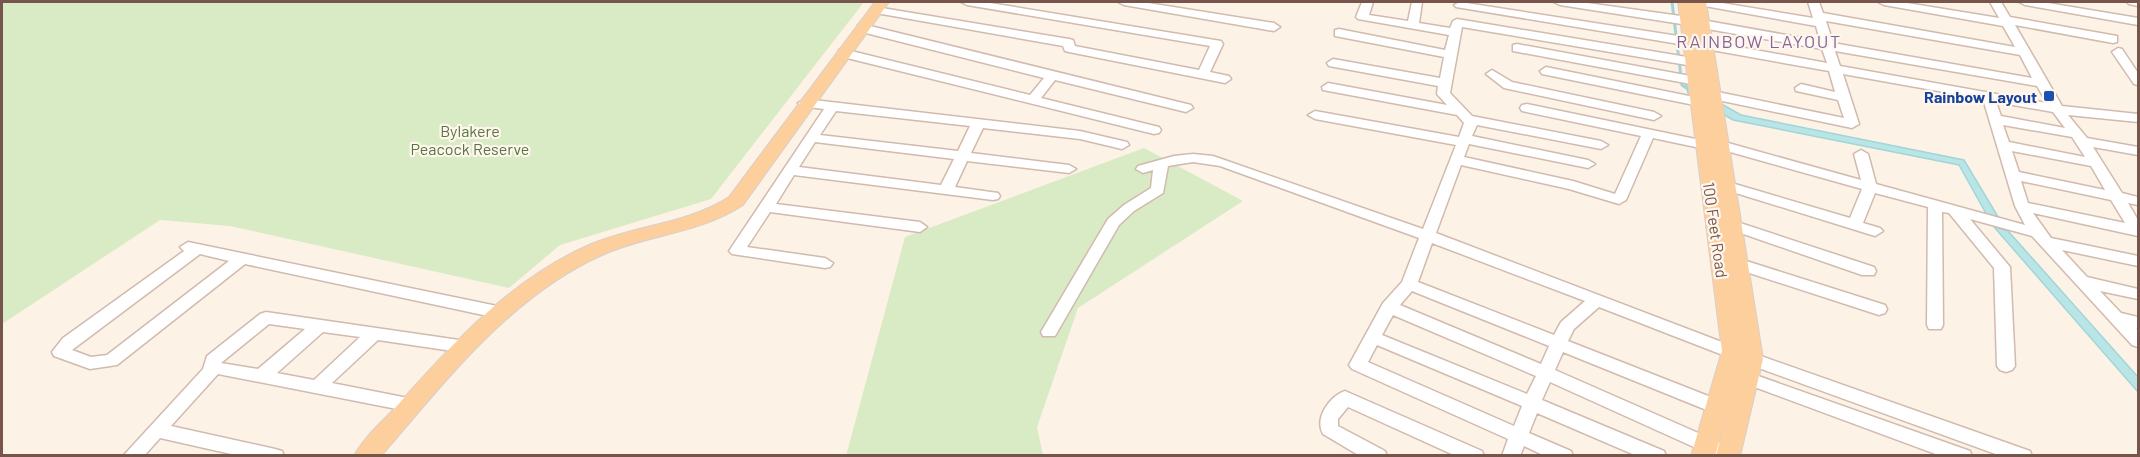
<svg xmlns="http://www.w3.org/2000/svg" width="2140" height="457" font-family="Barlow,sans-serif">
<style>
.green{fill:#d8ebc4}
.water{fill:#bae5e7;stroke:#a0d6d9;stroke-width:1.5}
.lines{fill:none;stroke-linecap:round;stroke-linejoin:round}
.stream{stroke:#a0d6d9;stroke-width:3}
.minor-casing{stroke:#d1baae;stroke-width:3}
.major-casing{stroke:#d9cfcc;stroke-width:2}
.minor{fill:#fff;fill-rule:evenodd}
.major{fill:#fccf9d;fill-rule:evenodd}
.transit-dot{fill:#1a4fb4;stroke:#fff6ed;stroke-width:2}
.labels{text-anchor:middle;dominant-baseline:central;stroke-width:4.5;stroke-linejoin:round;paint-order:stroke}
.transit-label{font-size:16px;font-weight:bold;fill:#164399;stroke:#fff6ed;text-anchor:end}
.park-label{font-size:16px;fill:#55773f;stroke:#fff6ed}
.street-label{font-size:16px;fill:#77554a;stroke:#fff6ed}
.neighbourhood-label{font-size:18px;letter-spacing:1.5px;fill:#83659a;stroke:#fff6ed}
</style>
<rect width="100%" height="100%" fill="#fdf2e6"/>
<path class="green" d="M2,2H864L711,199L560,245L509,288L230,226L160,220L2,324Z
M1144,148L1243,201L1078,308L1037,427L1043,455L846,456L905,237Z"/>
<path class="water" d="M1686,84L1741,115L1964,160L2000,220L1988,217L1959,165L1733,120L1688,93Z
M1994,227L2008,231L2138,377V392Z"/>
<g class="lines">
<path class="stream" d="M1672,2L1682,85L1691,91"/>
<defs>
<path id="minor" d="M961,2H984L1221,41L1223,44L1210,72L1229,76L1231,79L1225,83L1069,52L1065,51L1063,46L876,13L870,10L876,7L1069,39L1073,40L1075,46L1199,70L1210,46L967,5Z
M1118,2H1142L1274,23L1280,27L1274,31L1124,5Z
M1362,2H1373L1369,15L1408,21L1412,2H1422L1419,23L1450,28L1453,21L1457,19L1693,58L1699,62L1693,66L1462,27L1450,93L1472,116L1601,141L1608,145L1601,149L1477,125L1472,136L1588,160L1595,164L1588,168L1469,144L1464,157L1573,181L1615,194L1641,136L1522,111L1520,108L1522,105L1527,104L1705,141L1712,145L1705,149L1653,138L1626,200L1619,204L1569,189L1461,165L1436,233L1727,344L2030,451L2032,456H2001L1715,352L1599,307L1574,329L1568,341L1721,401L1724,406L1721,411L1715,413L1709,411L1563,352L1555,370L1721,443L1723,448L1721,453L1714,455L1707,453L1550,382L1542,400L1664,451L1666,456H1637L1537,413L1529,433L1571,451L1573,456H1545L1524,446L1520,456H1502L1508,439L1352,369L1349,365L1383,303L1402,282L1419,238L1220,166L1193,162L1168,166L1163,193L1134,211L1119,225L1055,336H1043L1041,332L1108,219L1124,205L1151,188L1153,170L1143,173L1136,169L1138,166L1174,156L1193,154L1213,156L1423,229L1456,145L1315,119L1308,115L1315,111L1459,137L1464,123L1457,115L1323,90L1322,87L1328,83L1447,105L1437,94L1438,86L1329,66L1327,63L1333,59L1440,78L1444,57L1335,36V30L1339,29L1445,50L1449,35L1358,19L1356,17ZM1432,243L1585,301L1561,322L1554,335L1418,282ZM1412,291L1549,346L1541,364L1400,305ZM1393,315L1536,376L1527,394L1382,335ZM1377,345L1522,406L1514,426L1368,362Z
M1460,2L1691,38L1697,42L1691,46L1456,7L1454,5Z
M1554,2H1580L1688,17L1694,21L1688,25L1560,5Z
M1694,2H1716L1813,18L1808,2H1819L1823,13L2015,47L2003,26L1884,5L1878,2H1901L1999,18L1990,2H2001L2010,17L2117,36V42L2113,43L2015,25L2062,106L2138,114V122L2068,115L2087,138L2138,147V155L2093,147L2122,193L2138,197V205L2128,203L2138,220V236L2033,213L2051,238L2138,256V266L2062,250L2087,277L2138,289V299L2100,291L2121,313L2138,317V329L2136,328L2138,331V347L2132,345L2032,236L1970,219L2010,267L2015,366L2012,370L2006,372L2000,370L1997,366L1994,268L1949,213L1942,212L1943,325L1941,329H1929L1927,325L1928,207L1875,193L1863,223L1880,228L1883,231L1875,236L1723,189L1721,186L1723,183L1728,182L1850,218L1862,189L1716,148L1714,145L1721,141L1861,180L1854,154L1861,150L1868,154L1876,184L2025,225L2015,206L1983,99L1843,74L1859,124L1852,128L1708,98L1707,95L1713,91L1844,118L1838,100L1796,91L1795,88L1801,84L1835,92L1829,71L1706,49L1700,45L1706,41L1827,63L1822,49L1702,28L1696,24L1702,20L1820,41L1816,26L1699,5ZM1826,21L2020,55L2032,78L1833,43ZM1835,51L2037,86L2047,103L1840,66ZM1996,102L2053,112L2065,128L2001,116ZM2003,125L2072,137L2085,157L2009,142ZM2012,151L2091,166L2105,190L2019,172ZM2021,181L2111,200L2125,223L2028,203Z
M2019,2H2042L2138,18V25L2025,5Z
M2127,2H2138V6L2129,4Z
M862,24L1191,105L1193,108L1186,112L1055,80L1041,98L1159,127L1161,130L1159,133L1154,134L839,56V50L843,49L1030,95L1044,78L858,31V25Z
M1517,44L1696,77L1702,81L1696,85L1513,51V45Z
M2118,48L2122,49L2138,73V85L2134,84L2112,52Z
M1546,67L1699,98L1705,102L1699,106L1542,74L1540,71Z
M1492,70L1512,82L1654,112L1661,116L1654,120L1504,88L1486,74Z
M805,99L1080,131L1127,142L1129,145L1122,149L1080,139L983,128L971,153L1069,165L1076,169L1069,173L967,161L955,187L998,193L1000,196L998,199L993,200L794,175L776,204L920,222L927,227L920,232L770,212L747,247L825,258L833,263L830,267L825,268L732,254L729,251L824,109L800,106L798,103ZM836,111L970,126L958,151L820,135ZM815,142L954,159L941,185L799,167Z
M1734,221L1874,267L1876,271L1874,275H1862L1729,229L1727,226Z
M188,242L502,307L508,309L510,313L508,317L502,319L245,264L117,365L90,369L54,356L52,352L63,338L184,251L180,247ZM200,254L229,261L107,355L91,357L72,350Z
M1740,259L1885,305L1887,309L1885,313L1879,315L1734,268L1732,264L1734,260Z
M266,312L466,341L472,343L474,347L472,351L466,353L378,340L332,383L418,400L421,405L418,410L412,412L218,374L171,426L275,449L282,451L284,456H240L160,438L144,456H123L203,369L207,356L260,314ZM269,324L305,329L258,369L221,363ZM323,332L360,337L314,380L277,373Z
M1747,372L1970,451L1972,456H1941L1741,382L1738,378L1741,374Z
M1345,391L1482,451L1484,456H1456L1348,407L1338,419V426L1385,451L1387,456H1360L1323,434C1314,418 1330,396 1345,391Z"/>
<path id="major" d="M875,2H889L743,205C699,234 648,234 602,255C510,296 445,382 381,456H354C364,437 382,422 396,407C451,345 510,280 587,246C634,225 685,225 729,197Z
M1678,2H1706L1763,359L1740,456H1716L1728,410L1715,456H1691L1722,351Z"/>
</defs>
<use href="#minor" class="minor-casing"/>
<use href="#major" class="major-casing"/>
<use href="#minor" class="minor"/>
<use href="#major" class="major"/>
</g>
<rect class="transit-dot" x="2043" y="90" width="12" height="12" rx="3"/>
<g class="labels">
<g class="transit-label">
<text x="2037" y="96">Rainbow Layout</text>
</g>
<g class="park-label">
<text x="470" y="130">Bylakere<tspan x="470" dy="18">Peacock Reserve</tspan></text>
</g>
<g class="street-label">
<text transform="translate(1716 230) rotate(82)">100 Feet Road</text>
</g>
<g class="neighbourhood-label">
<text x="1759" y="41">RAINBOW LAYOUT</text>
</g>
</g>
<rect width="2140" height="457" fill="none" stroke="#77554a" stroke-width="6"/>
</svg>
